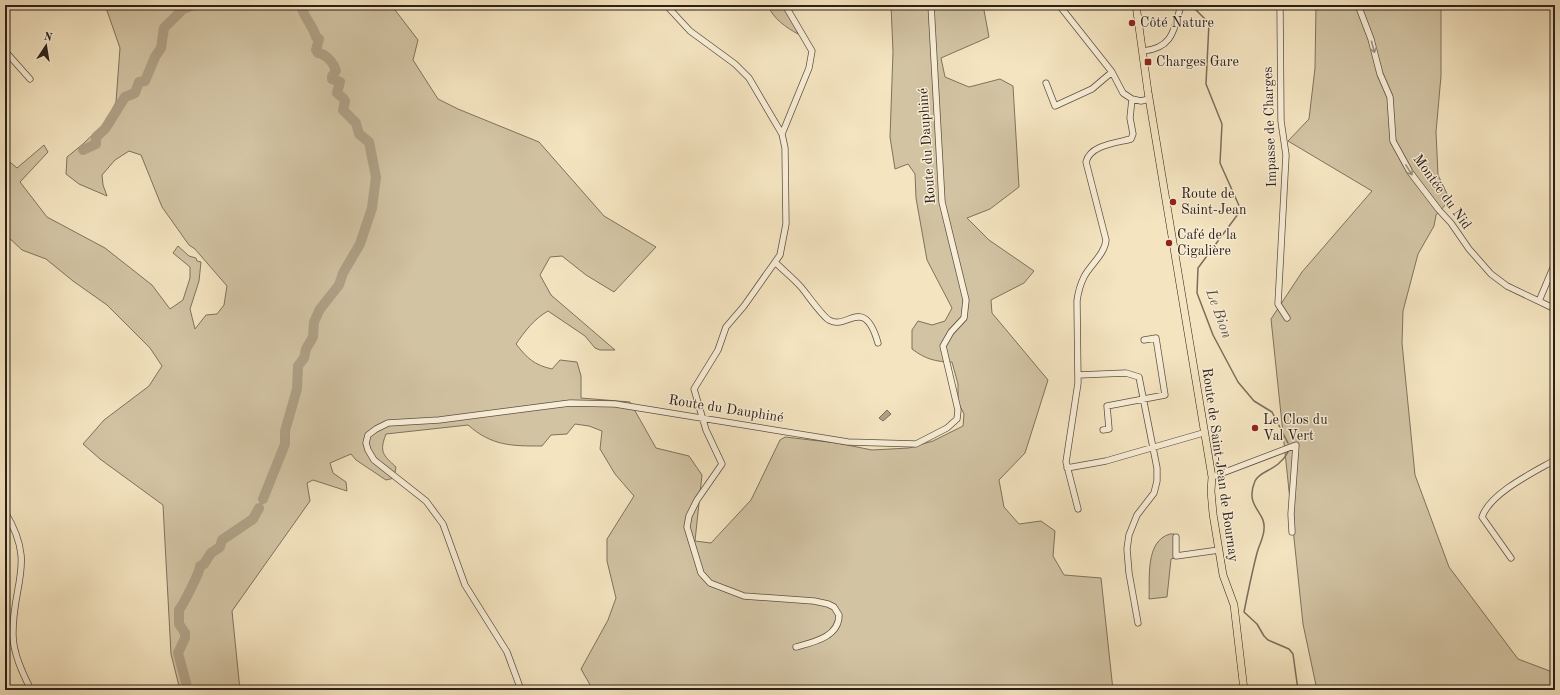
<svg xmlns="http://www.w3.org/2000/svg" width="1560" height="695" font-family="'Old Standard TT',serif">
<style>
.green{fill:#d2c3a3;stroke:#7e725e}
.water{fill:#b0a187;stroke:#7b6d5b}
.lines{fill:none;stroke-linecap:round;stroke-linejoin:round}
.stream{stroke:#7b6d5b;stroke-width:1.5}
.river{stroke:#b0a187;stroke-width:10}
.minor-casing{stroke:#5d5142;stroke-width:7}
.major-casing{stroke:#2b2018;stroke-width:8}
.minor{stroke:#f8edd6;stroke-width:5.5}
.major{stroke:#f4e4c0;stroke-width:7}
.oneway{stroke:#9c9180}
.poi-dot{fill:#8f2418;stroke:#f8edd6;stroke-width:1.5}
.labels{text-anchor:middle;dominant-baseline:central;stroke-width:3;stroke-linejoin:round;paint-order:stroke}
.poi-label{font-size:14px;fill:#2b2018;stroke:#f8edd6;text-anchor:start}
.street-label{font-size:14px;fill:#2b2018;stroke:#f8edd6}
.water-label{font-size:15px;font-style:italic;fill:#5a4d3f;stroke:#f8edd6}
</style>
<rect width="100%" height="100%" fill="#f4e4c0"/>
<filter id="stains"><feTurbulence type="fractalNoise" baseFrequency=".005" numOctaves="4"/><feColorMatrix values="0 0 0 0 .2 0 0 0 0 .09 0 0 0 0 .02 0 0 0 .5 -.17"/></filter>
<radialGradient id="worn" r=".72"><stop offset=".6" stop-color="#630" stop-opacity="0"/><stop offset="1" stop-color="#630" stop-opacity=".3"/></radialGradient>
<path class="green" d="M105,5H394L395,10L418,40L413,60L438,99L458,109L539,142L604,216L656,247L614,292L586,275L562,256L550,257L540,275L551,295L615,350H600L595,348L585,336L548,311C534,319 525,331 516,344C527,358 534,365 552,369L560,360L577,362L581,376V398L630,402L656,448L689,456L702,475L695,541L711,543L751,500L780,440L785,437L837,443L872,450L909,448L933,441L963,426L964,414L958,402V384L952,362C936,362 925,359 912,349V330L918,321L932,325L945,321L952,308L927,260L916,198L915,174L908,164L895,169L890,137L893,52L891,5H983L989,37L941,58L945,77L969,87L1000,79L1013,86L1019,187L990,209L967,218L989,240L1034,271L1024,283L991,300L992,313L1048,380L1025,453L999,480L1004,507L1019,524L1041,521L1055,531L1053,556L1064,575L1101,578L1113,690H593L581,669L608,620L616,598L607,561V539L634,496L615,474L600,449L602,431L589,426L575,424L567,434L551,435L542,446C511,446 492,446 468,425L386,434C379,452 383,455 396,467L394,478L386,480L356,460L351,454L330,463L333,473L346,482L347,491L313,480L307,483L310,501L232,611L240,690H180L171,654L163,505L100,459L83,444L104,420L149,386L162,366L150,348L107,305L73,281L46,259L22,250L5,234V158L17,168L44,145L48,152L20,182L47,217L105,248L152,285L170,309L183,300L190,278V267L173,253L178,246L189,256L196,258L197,261L201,262L199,281L190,309L195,329L206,315L217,314L224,305L227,286L195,249L189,245L162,207L141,155L129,151L115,160L102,175L103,185L107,196L79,184L66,174L67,157L83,144L105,123L116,102L120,48Z
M768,5H788L798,34C787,28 772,18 768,5Z
M1316,5H1441V76L1436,132L1438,175L1450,200L1436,215L1434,226L1418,254L1403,311L1402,343L1415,475L1449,567L1518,659L1555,673V690H1317L1303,624L1271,319L1302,272L1372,191L1288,141L1309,119L1315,68Z
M1170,534H1174V558L1171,559L1167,597L1149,599C1150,578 1145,541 1170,534Z"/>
<path class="water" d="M887,410L891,414L883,421L879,418Z"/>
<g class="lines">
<path class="stream" d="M1191,5L1209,23L1206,84L1222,124L1220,163L1241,210L1198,268L1197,293L1213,335L1238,382L1254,401L1272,412L1288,443
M1288,452C1278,471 1260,470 1255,481C1244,507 1266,511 1264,529C1264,537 1259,545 1257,553C1252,572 1248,592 1244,612L1257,624L1264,636L1268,640L1289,649L1293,654L1298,690"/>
<path class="river" d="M83,150L96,144V137L105,129L125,97L135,93L139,82L145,81L155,57L161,48L164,28L183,9L194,5
M263,499L285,444V431L297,389L298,366L304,358L306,349L313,337L314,322L320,309L339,285L343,273L360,244L372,208L376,177L369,142L359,134L356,123L343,110L345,101L343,98L337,93L340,82L332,79V76L336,71C334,63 326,54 318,53L316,50L319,39L316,37C313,25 303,17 301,5
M188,690L178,653L185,638V633L179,624V610C184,603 200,572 200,566L204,564L211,553L220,547L222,540L253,519L259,508"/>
<defs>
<path id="minor" d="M666,5L690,31L735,64L749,78L782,134L785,148L786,224L780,255L744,306L726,327L718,350L694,389L706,430L722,464L697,500L689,516L687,527L701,573L710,583L744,596L814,601L828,604L834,607L839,615C839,637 814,642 796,647
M1059,5L1112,72L1123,93L1132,99L1141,101L1149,99
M1280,5L1281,121L1286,155L1278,304L1287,318
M1358,5L1371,39L1380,74L1390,97L1393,141L1410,172L1439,210L1451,223L1469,249L1491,274L1507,286L1551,307L1555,311
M5,51L30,79
M1143,51C1173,48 1174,30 1181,5
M1046,83L1055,106L1092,89L1112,72
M782,134L809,68L812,51L785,5
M776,263C784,271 793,278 801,287C807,294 822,316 829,320C847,331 864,294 878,343
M1539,301L1555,263
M1078,375L1126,373L1139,377L1157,468V481L1154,493L1137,515L1129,535L1127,549L1129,573L1138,623
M1103,430L1109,429L1107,406L1165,395L1156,338L1144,340
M1067,468L1106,461L1203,433
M1212,477L1296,445L1291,514L1292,532
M1078,509L1066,462L1078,383L1077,301C1078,293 1080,285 1084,277C1090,265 1105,254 1106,240L1086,162C1090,145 1116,143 1131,139L1133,134L1130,118L1132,99
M5,512C37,564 12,583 13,635C13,653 23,674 31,690
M1176,537V556L1219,550
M1511,558L1482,517C1490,493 1534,472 1555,460
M521,690L507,652L465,585L443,524L426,501L374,460L368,450L366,443L368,435L376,429L388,423L439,420L570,403L615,404L848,442L916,444L947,428L957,419L958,410L943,346L951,332L964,318L966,300L942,202L931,5"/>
<path id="major" d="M1136,5L1148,92L1212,477L1211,491L1213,514L1223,575L1234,605L1244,690"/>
</defs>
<use href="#minor" class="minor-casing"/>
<use href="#major" class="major-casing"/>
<use href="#minor" class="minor"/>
<use href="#major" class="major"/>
</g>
<defs><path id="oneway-shaft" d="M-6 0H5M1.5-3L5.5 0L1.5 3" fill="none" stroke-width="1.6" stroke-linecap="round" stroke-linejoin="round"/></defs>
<g class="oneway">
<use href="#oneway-shaft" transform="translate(1373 47) rotate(75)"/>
<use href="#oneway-shaft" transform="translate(1409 170) rotate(58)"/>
</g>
<g class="poi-dot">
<circle cx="1132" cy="23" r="4"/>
<rect x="1144" y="58" width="8" height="8" rx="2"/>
<circle cx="1173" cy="202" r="4"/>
<circle cx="1169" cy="243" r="4"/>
<circle cx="1255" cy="428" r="4"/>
</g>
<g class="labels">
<g class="poi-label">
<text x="1140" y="23">Côté Nature</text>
<text x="1156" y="62">Charges Gare</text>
<text x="1181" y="194">Route de<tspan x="1181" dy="16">Saint-Jean</tspan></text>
<text x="1177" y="235">Café de la<tspan x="1177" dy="16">Cigalière</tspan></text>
<text x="1263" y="420">Le Clos du<tspan x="1263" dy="16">Val Vert</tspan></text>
</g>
<g class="street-label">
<text transform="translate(1270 127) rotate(-92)">Impasse de Charges</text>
<text transform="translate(927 146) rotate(-94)">Route du Dauphiné</text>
<text transform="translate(1442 192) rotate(54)">Montée du Nid</text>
<text transform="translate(726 409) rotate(9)">Route du Dauphiné</text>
<text transform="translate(1220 465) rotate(82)">Route de Saint-Jean de Bournay</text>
</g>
<g class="water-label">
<text transform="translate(1218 314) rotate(70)">Le Bion</text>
</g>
</g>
<rect width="1560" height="695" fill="none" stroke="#f4e4c0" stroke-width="20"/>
<rect x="6" y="6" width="1548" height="683" fill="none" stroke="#2b2018" stroke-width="2"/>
<rect x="10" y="10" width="1540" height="675" fill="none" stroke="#2b2018"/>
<g transform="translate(46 46) rotate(12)" stroke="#f8edd6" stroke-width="3" paint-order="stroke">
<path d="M0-3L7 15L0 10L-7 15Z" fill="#2b2018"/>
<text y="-6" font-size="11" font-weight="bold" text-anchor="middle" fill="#2b2018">N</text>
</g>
<rect width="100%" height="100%" filter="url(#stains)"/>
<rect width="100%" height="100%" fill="url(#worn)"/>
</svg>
